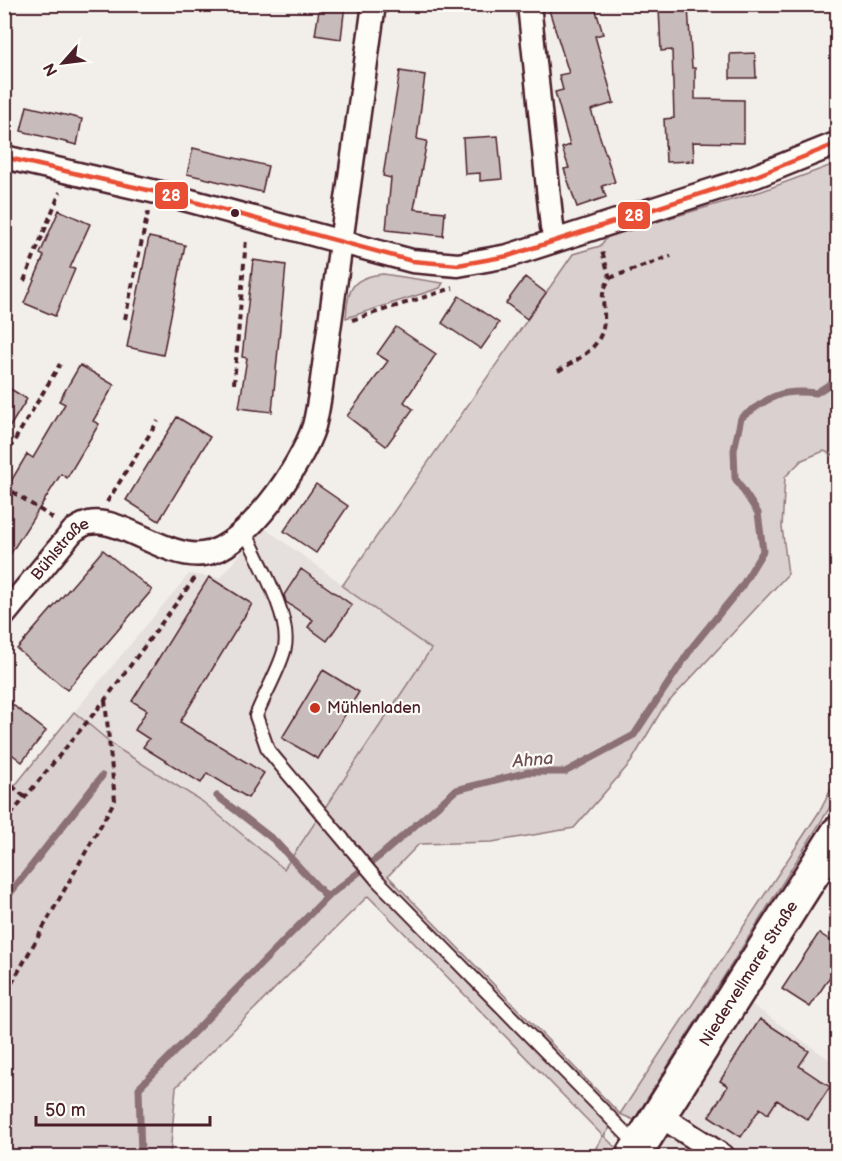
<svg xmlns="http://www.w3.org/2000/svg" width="842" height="1161" font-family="'Balsamiq Sans',sans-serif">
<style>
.built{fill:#e5dfdd}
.green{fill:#d9d0cf;stroke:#92787d;stroke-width:1.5}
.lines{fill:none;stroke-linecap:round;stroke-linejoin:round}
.stream{stroke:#8b6f75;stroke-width:7}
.building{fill:#c8bbbb;stroke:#4a1f2b;stroke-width:1.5}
.lane-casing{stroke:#4a1f2b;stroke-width:16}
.street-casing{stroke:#4a1f2b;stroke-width:27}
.secondary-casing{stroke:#4a1f2b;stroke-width:38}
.path{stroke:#4a1f2b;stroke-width:4;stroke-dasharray:6 4.5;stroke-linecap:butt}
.lane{stroke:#fdfcf7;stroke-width:12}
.street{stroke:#fdfcf7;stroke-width:22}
.secondary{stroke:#fdfcf7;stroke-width:33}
.bus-1-casing{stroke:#fdfcf7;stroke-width:9}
.bus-1{stroke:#e94f35;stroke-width:4.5}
.bus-dot{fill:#4a1f2b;stroke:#fdfcf7;stroke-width:2}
.poi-dot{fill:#c8321e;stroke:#fdfcf7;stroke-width:2}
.labels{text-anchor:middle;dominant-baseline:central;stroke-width:4.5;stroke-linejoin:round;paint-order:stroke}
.street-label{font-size:16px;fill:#4a1f2b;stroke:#fdfcf7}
.poi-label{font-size:16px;fill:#4a1f2b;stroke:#fdfcf7;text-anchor:start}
.water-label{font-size:18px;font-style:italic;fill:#704e56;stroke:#fdfcf7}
.line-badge{stroke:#fdfcf7;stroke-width:2}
.badge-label{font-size:16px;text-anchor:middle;font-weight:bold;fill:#fff}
</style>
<rect width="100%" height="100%" fill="#f2efeb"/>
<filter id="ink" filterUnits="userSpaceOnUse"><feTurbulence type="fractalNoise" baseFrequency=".0167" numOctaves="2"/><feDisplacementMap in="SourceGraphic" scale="12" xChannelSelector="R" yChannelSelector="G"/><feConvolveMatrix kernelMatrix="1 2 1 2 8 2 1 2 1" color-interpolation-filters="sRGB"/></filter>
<g filter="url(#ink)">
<path class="built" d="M263,527L431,648L284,869L203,802L117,748L74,712L189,574L220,578Z
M751,1004L837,1065V1156H655Z"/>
<path class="green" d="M837,163V457L824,451L802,460L785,477L782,527L788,574L663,708L631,762L574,828L492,842L419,844L388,876L620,1114L821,809L837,777V796L634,1120L620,1114L604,1136L616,1148L610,1156H591L603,1136L368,896L176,1087L170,1156H5V798L74,712L117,748L203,802L284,869L431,649L342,586L573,254L600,246L608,236L762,191Z
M383,274L443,283L440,288L346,318C348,289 351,277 383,274Z"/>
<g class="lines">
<path class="stream" d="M217,796L274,840L327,897
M4,901L102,776
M141,1156L139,1088L327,897L381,855L456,790L528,772H565L634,735L693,646L742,586L763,551L758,513L735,478L734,450L741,418C771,396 780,389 816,393L838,379"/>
</g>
<path class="building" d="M320,4H345L341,39L315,35Z
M566,4H594L603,34L595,36L614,103L591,110L615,182L602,186L606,197L577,207L564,169L569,168L562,148L570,145L555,92L563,90L559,75L569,73L549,10Z
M688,7L692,68H695V99L744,100V143L693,142L694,161L666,162L664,119L674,118L672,50L661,51L659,8Z
M755,53L756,78H730V54Z
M400,71L425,75L417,139L427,141L414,209L445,212L443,236L386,230L391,178L383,176Z
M27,106L82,119L77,145L21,131Z
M498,136L502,179L480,181V173L465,174L463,138Z
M193,148L268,166L262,192L187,174Z
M59,210L90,224L70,268L75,269L55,316L24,303L44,256L40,254Z
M149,237L185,245L163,355L127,347Z
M253,260L286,265L272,412L239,408L247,358L242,357Z
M525,277L546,293L527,319L506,303Z
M459,296L499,323L481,349L442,323Z
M396,327L436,354L404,402L413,409L386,446L347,416L388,361L377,354Z
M80,365L114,385L93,421L99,424L67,478L61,474L4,564V493L27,454L33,458L65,404L59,401Z
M4,385L27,399L4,436Z
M177,417L210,437L159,521L126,500Z
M316,484L348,506L316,553L284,531Z
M103,550L152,590L67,690L17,649Z
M301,569L352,605L327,641L308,627L313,620L286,602L284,595Z
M209,577L252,604L180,722L264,773L248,798L207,773L201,783L143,747L149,739L135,730L147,710L132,701Z
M323,670L359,692L318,759L282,738Z
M4,698L46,731L22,762L4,748Z
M819,933L837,945V966L810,1007L782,989Z
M760,1019L809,1051L799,1066L830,1087L808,1120L777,1100L768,1114L760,1108L741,1137L709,1116L728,1086L720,1081Z"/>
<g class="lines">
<defs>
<path id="lane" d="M244,529C257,559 291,615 285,647C282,665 263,697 256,716L268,750L378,881L638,1146"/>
<g id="street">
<path d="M529,4L552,227L556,240"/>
<path d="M4,157L165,194L412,261L458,265L508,256L756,176L838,143"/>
<path id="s1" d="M4,615L73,531C78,528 83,524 89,523C120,516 166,559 203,554C246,549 302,464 314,426C318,411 320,395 322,380L374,4"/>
<path d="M659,1115L723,1156"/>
</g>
<g id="secondary">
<path id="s2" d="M633,1156L838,833"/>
</g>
</defs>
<use href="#lane" class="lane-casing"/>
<use href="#street" class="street-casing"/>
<use href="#secondary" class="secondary-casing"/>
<path class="path" d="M610,278L671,256
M24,281L60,192
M125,319L148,212
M352,320L453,288
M558,371C583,356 606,346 604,313C603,295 600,295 610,278L601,248
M234,384L246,239
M4,458L60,364
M4,486L54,519
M107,502L158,421
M4,779L26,798
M4,823L105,700L197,575
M4,1003L12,983L115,800L105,700"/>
<use href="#lane" class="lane"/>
<use href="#street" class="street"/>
<use href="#secondary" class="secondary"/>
<defs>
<path id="bus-1" d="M4,157L165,194L412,261L458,265L508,256L756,176L838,143"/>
</defs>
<use href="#bus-1" class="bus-1-casing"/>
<use href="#bus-1" class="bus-1"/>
</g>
</g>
<circle class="bus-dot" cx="235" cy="213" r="5"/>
<circle class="poi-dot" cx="315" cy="708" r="6"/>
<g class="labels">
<g class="street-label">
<text stroke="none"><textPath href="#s1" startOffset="87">Bühlstraße</textPath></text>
<text stroke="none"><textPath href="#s2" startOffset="216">Niedervellmarer Straße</textPath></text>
</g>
<g class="poi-label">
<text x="327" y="708">Mühlenladen</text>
</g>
<g class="water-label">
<text transform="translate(533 760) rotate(-5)">Ahna</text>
</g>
</g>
<g class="line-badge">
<rect x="154" y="181" width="35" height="29" rx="6" fill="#e94f35"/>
<rect x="617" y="201" width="34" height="29" rx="6" fill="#e94f35"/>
</g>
<g class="badge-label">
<text x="171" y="201">28</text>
<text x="634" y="221">28</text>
</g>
<rect width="842" height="1161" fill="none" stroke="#fdfcf7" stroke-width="24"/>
<rect x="12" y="12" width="818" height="1137" fill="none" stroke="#4a1f2b" stroke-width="2" filter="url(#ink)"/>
<g transform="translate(63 63) rotate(242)" stroke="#fdfcf7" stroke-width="4.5" paint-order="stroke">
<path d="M0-4.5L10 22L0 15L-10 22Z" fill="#4a1f2b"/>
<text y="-9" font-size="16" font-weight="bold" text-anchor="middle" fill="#4a1f2b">N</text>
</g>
<path d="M36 1116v9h174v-9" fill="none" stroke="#4a1f2b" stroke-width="3"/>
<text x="45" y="1116" font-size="18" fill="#4a1f2b" stroke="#fdfcf7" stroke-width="4.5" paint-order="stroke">50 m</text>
</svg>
